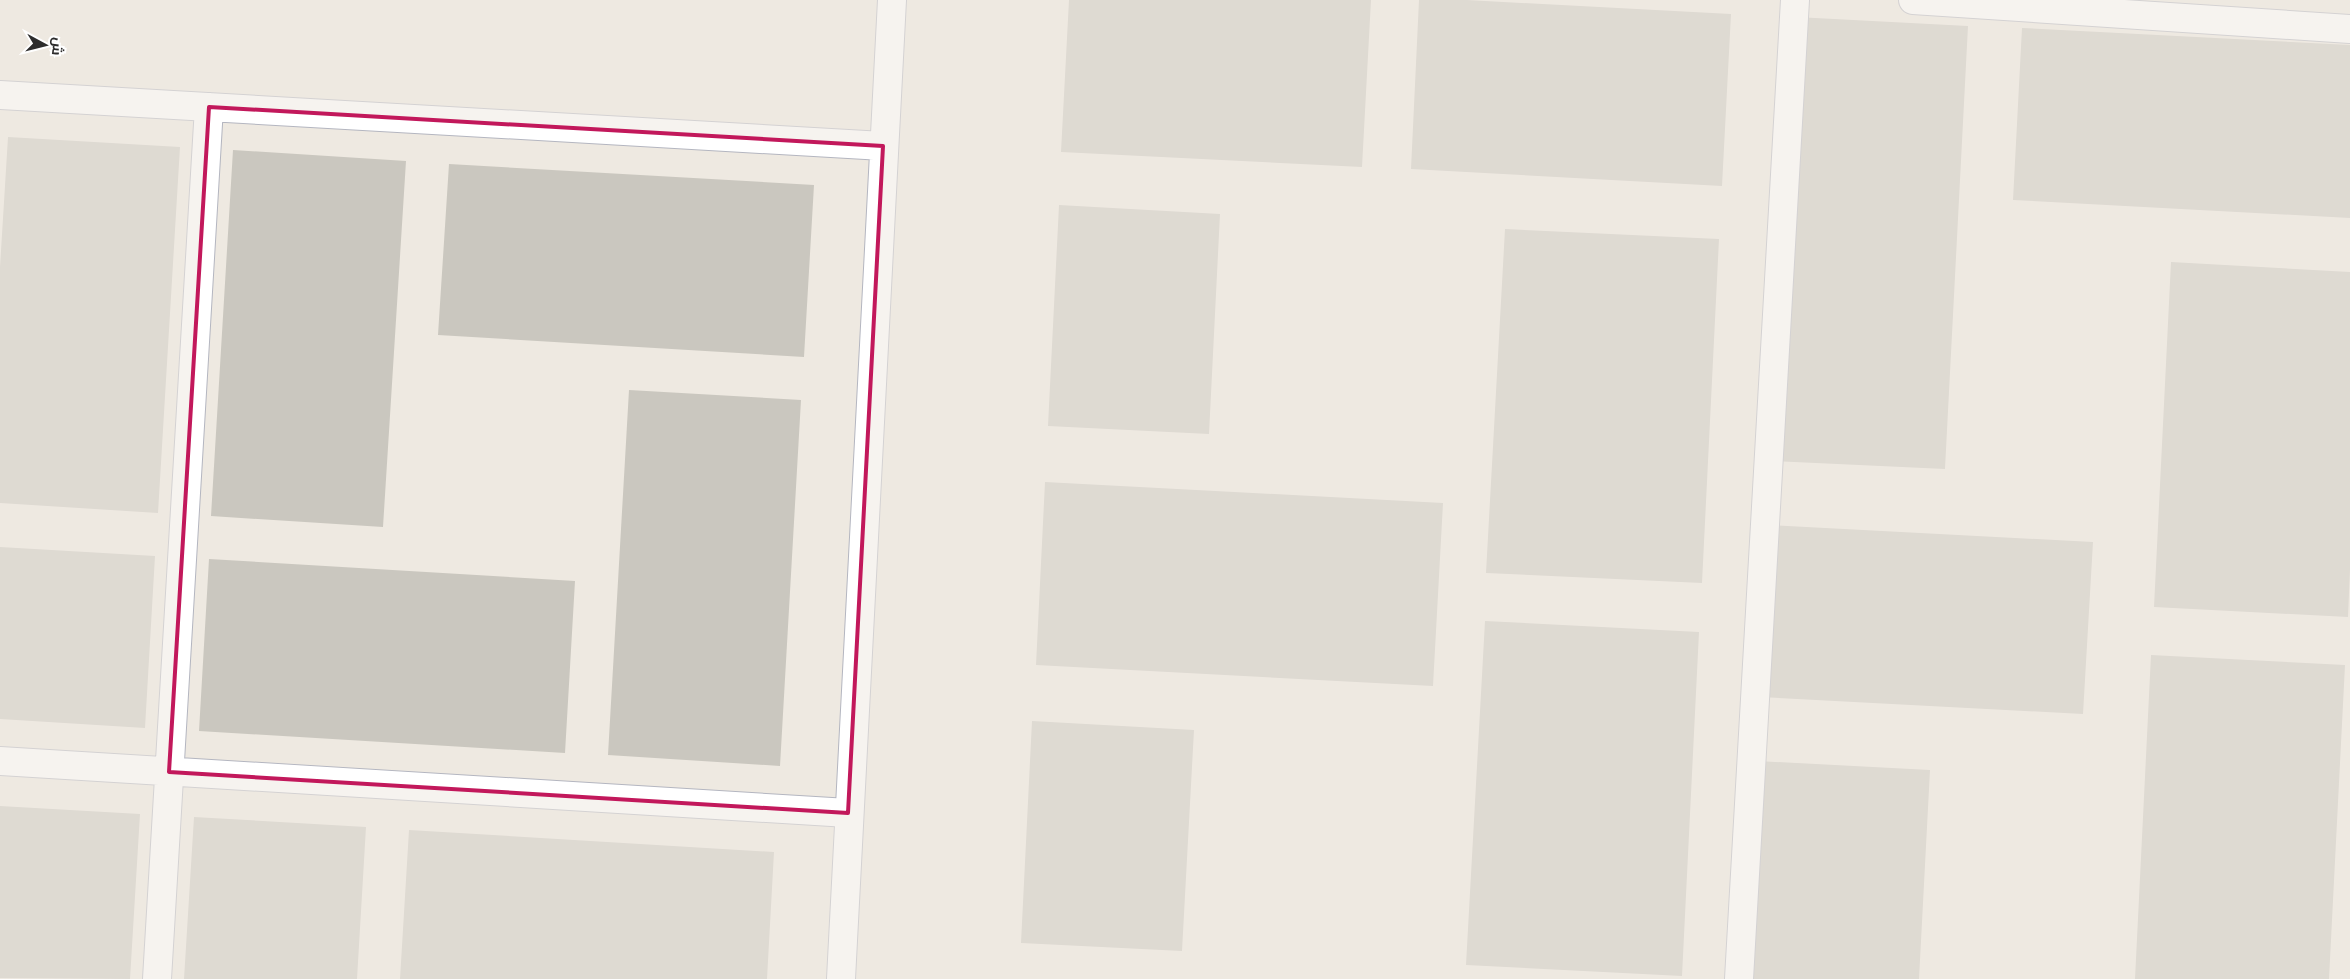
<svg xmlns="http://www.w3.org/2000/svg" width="2350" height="979" font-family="'Open Sans',Cairo,sans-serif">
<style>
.building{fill:#cac7bf}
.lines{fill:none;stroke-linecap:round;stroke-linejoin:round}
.street-casing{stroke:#b4b6c0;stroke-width:30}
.street{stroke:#fff;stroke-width:28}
.marked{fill:none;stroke:#c2185b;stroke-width:4;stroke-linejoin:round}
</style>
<rect width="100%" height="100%" fill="#eee9e1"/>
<path class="building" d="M1069,0H1371L1362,167L1061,152Z
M1419,0H1467L1731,14L1722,186L1411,169Z
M1796,17L1968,26L1945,469L1773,461Z
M2022,28L2350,45V218L2013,200Z
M8,137L180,147L158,513L0,503V267Z
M233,150L406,161L383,527L211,516Z
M449,164L814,185L804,357L438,335Z
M1059,205L1220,214L1209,434L1048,426Z
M1505,229L1719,239L1702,583L1486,573Z
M2171,262L2350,272V570L2348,617L2154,607Z
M629,390L801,400L780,766L608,755Z
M1045,482L1443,503L1433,686L1036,665Z
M1770,525L2093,542L2083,714L1761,697Z
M0,547L155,556L145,728L0,719Z
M209,559L575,581L565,753L199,731Z
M1485,621L1699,632L1682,976L1466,965Z
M2151,655L2345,665L2329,979H2135Z
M1032,721L1194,730L1182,951L1021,943Z
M1757,761L1930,770L1919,979H1746Z
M0,806L140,814L130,979L0,978Z
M194,817L366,827L357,979H184Z
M409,830L774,852L767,979H400Z"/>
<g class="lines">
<defs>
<path id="street" d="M1913,0L2350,29
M0,95L883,146
M0,761L848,813
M157,979L209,107
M841,979L892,0
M1739,979L1795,0"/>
</defs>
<use href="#street" class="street-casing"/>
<use href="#street" class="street"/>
</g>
<path d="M0 0H2350V979H0ZM209,107L883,146L848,813L169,772Z" fill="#eee9e1" fill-opacity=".55" fill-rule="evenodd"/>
<path class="marked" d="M209,107L883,146L848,813L169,772Z"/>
<g transform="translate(45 45) rotate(97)" stroke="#ffffff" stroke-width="4" paint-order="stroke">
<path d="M0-4L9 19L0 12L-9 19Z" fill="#2d2d2d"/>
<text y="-8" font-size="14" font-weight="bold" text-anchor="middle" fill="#2d2d2d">ش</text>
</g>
</svg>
